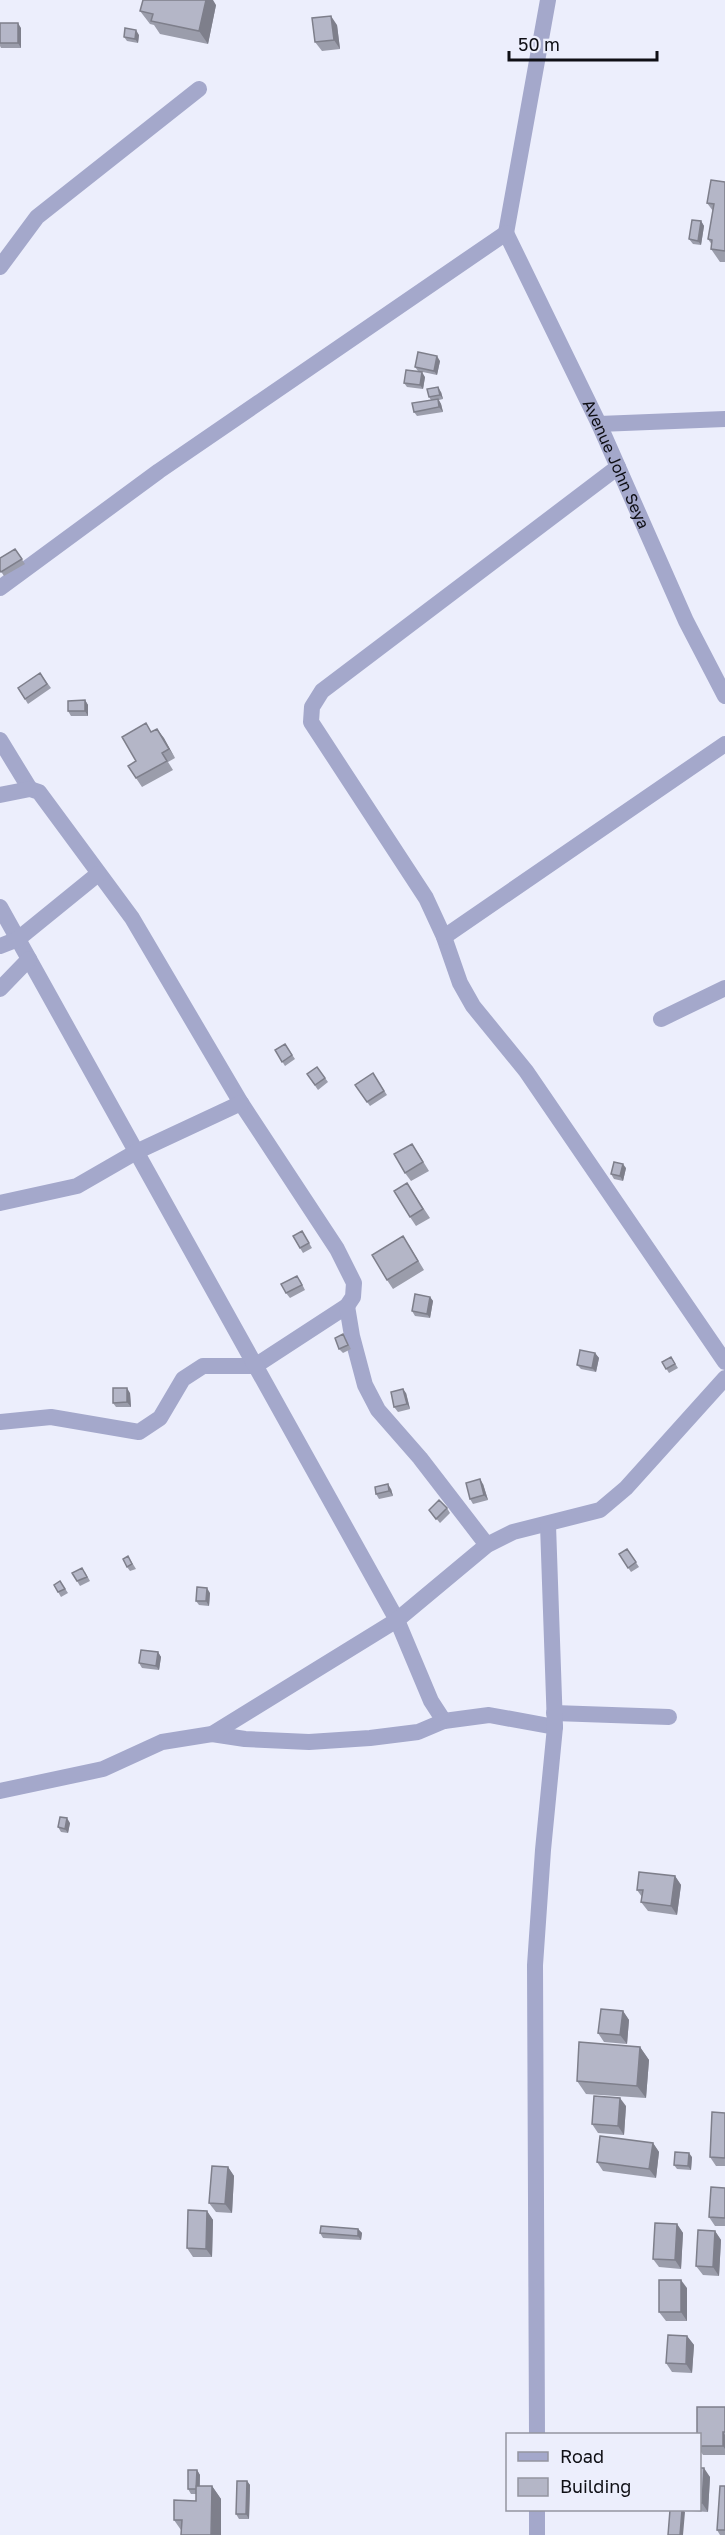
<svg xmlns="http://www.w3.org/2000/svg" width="725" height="2535" font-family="'Golos Text',sans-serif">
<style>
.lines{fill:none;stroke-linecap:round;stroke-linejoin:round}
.street{stroke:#a4a8cb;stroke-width:16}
.wall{fill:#9b9dab}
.shaded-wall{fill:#7e7f8b}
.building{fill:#b4b6c7;stroke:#7e7f8b;stroke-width:1.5}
.labels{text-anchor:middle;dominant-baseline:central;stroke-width:4.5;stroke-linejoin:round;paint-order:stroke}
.street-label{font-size:16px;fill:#0f0f15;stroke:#eceefc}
</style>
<rect width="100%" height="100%" fill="#eceefc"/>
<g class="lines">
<g class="street">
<path id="s1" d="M506,233L599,424L686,621L725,696"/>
<path d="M506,233L548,0"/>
<path d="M0,267L37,217L199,89"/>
<path d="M599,424L725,419"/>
<path d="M618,467L322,691L312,707L311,722L426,898L444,937L460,983L473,1006L526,1071L725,1362"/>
<path d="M0,588L159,471L506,233"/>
<path d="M0,740L30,789"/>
<path d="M0,795L30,789L39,792L132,918L241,1103L337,1249L354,1283L353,1297L347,1306L255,1366H203L183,1379L160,1418L139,1432L51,1417L0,1422"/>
<path d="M0,907L397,1620L431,1701L444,1721L489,1715L555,1727"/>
<path d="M444,937L725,744"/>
<path d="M0,946L18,939L98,874"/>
<path d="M0,989L29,959"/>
<path d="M661,1019L725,988"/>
<path d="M0,1203L77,1186L136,1152L241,1103"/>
<path d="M347,1306L352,1336L365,1385L378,1410L420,1458L487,1545"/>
<path d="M554,1713L669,1717"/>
<path d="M212,1734L245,1739L309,1742L370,1738L418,1732L444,1721"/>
<path d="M0,1791L103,1769L162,1742L212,1734L397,1620L487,1545L513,1532L600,1510L626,1488L725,1378"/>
<path d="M537,2434L535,1965L543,1850L555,1727L548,1525"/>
<path d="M537,2510V2535"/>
</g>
</g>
<path class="wall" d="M216,5L208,44L160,34L154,25L150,24L140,11Z
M0,23L21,28V48H1L0,46Z
M337,25L340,49L322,51L315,42Z
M139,35L138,43L127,41L124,37Z
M725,182V262H720L711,249L712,245L708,239L713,211L707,203Z
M701,221L704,226L701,245L693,244L689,239Z
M440,361L437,375L418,371L415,367Z
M425,377L423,389L407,387L404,383Z
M441,392L443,399L439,400L441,404L443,412L417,416L414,412L431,400L429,397Z
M15,549L25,564L4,576L0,570Z
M40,673L51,688L28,704L18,688Z
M85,700L88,705V716H71L68,711Z
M157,729L175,758L168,762L173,770L142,787L136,778V761L152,732Z
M285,1044L295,1059L285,1066L275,1050Z
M317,1067L328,1082L318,1090L307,1074Z
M373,1073L387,1095L370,1106L355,1085Z
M418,1153L429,1171L411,1181L405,1173Z
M626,1168L623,1181L614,1179L611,1174Z
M407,1183L430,1218L416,1226L410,1217Z
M302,1231L312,1248L303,1253L300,1248Z
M409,1245L424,1270L393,1289L387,1280Z
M300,1280L305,1290L290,1298L286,1293Z
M430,1297L433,1301L430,1318L415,1316L412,1311Z
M346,1339L351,1349L343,1353L339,1349Z
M595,1353L599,1358L596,1372L581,1369L577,1365Z
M671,1357L678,1368L669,1373L662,1362Z
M130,1393L131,1407H116L113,1403Z
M406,1393L410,1409L398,1412L394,1407Z
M483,1484L488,1500L473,1504L470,1499Z
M391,1489L393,1496L379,1499L376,1494Z
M447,1508L450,1513L440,1523L429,1510Z
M627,1549L639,1567L631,1572L619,1554Z
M128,1556L136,1569L130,1571L127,1567Z
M85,1572L90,1581L80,1586L77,1581Z
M60,1581L68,1593L61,1597L54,1585Z
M210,1593L209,1606L199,1605L196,1601Z
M158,1652L161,1657L159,1670L142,1668L139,1663Z
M70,1823L68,1833L61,1832L58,1827Z
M675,1876L681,1885L677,1915L648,1911L641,1902L642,1897L637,1890Z
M623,2011L629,2020L627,2044L604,2042L598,2033Z
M640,2047L649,2060L646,2098L586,2094L577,2081Z
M626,2106L624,2135L598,2133L592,2124Z
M725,2113V2166H716L710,2157Z
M653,2143L659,2152L656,2178L603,2171L597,2162Z
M692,2157L691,2170L677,2169L674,2165Z
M228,2167L234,2176L232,2213L216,2212L209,2203Z
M725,2188V2226H715L709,2217Z
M207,2211L213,2220L212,2257H193L187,2248Z
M677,2224L683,2233L681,2269L659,2267L653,2259Z
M358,2229L362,2233L361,2240L323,2238L320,2233Z
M715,2231L721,2240L719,2276L703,2275L696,2266Z
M687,2288V2321H666L659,2312Z
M687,2336L694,2345L692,2373L672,2372L666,2363Z
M725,2407V2455H703L699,2449V2434Z
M699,2468L710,2477L708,2512L692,2511L691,2510H699Z
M197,2470L200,2475V2486H212L221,2499L181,2530L174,2520L196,2501V2494H191L188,2489Z
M247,2481L250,2485L249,2519H239L236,2514Z
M725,2486V2535H720L717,2530Z"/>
<path class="shaded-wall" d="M206,0H213L216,5L208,44L199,31Z
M331,16L337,25L340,49L334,40Z
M18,23L21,28V48L18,43Z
M136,30L139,35L138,43L135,39Z
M701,221L704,226L701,245L698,241Z
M437,356L440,361L437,375L434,371Z
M422,372L425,377L423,389L420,385Z
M438,387L441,392L443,399L440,395Z
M438,399L441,404L443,412L439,407Z
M85,700L88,705V716L85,711Z
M157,729L164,738L175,758L169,749Z
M623,1164L626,1168L623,1181L620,1176Z
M430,1297L433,1301L430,1318L427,1314Z
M595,1353L599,1358L596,1372L592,1368Z
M127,1388L130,1393L131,1407L127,1402Z
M403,1389L406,1393L410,1409L407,1404Z
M480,1479L483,1484L488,1500L484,1495Z
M388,1484L391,1489L393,1496L389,1491Z
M207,1588L210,1593L209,1606L206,1601Z
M158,1652L161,1657L159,1670L156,1666Z
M67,1818L70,1823L68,1833L65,1829Z
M675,1876L681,1885L677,1915L671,1906Z
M623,2011L629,2020L627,2044L620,2035Z
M640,2047L649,2060L646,2098L637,2086Z
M620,2098L626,2106L624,2135L618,2126Z
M653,2143L659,2152L656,2178L649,2169Z
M689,2153L692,2157L691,2170L688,2166Z
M228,2167L234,2176L232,2213L225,2204Z
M207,2211L213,2220L212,2257L206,2249Z
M677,2224L683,2233L681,2269L675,2260Z
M358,2229L362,2233L361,2240L358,2236Z
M715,2231L721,2240L719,2276L713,2267Z
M681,2280L687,2288V2321L681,2312Z
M687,2336L694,2345L692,2373L686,2364Z
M723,2432L725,2435V2449L723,2446Z
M704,2468L710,2477L708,2512L702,2503Z
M197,2470L200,2475L199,2494L196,2489Z
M247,2481L250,2485L249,2519L246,2514Z
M212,2486L221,2499V2535H211Z
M682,2510H683L685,2512L683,2535H680Z"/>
<path class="building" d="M143,0H206L199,31L151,21L153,14L140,11Z
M331,16L334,40L315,42L312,18Z
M0,23H18V43H0Z
M125,28L136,30L135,39L124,37Z
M711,180L725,182V251L711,249L712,240L708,239L714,204L707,203Z
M692,220L701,221L698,241L689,239Z
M418,352L437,356L434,371L415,367Z
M406,370L422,372L420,385L404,383Z
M438,387L440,395L429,397L427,389Z
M438,399L439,407L414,412L412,403Z
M15,549L22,559L1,572L0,570V558Z
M40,673L47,684L25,699L18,688Z
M85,700V711H68V701Z
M146,723L151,732L157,729L169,749L162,753L167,761L136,778L128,766L136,761L122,737Z
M285,1044L292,1055L282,1062L275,1050Z
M317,1067L325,1078L315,1085L307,1074Z
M373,1073L384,1091L367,1102L355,1085Z
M412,1144L423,1162L405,1173L394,1154Z
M614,1162L623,1164L620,1176L611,1174Z
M407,1183L423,1209L410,1217L394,1191Z
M302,1231L309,1243L300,1248L293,1236Z
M403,1236L418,1261L387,1280L372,1255Z
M297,1276L302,1285L286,1293L281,1284Z
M415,1294L430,1297L427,1314L412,1311Z
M343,1334L348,1345L339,1349L335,1338Z
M580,1350L595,1353L592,1368L577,1365Z
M671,1357L675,1364L666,1369L662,1362Z
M113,1388H127V1402L113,1403Z
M403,1389L407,1404L394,1407L391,1392Z
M480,1479L484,1495L470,1499L466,1483Z
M388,1484L389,1491L376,1494L375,1487Z
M439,1500L447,1508L436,1519L429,1510Z
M627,1549L636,1562L628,1568L619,1554Z
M128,1556L132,1564L127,1567L123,1559Z
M82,1568L87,1577L77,1581L72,1573Z
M60,1581L65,1589L58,1592L54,1585Z
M197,1587L207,1588L206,1601H196Z
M141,1650L158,1652L156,1666L139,1663Z
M60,1817L67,1818L65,1829L58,1827Z
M639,1872L675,1876L671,1906L641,1902L643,1890H637Z
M601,2009L623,2011L620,2035L598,2033Z
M579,2042L640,2047L637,2086L577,2081Z
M594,2096L620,2098L618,2126L592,2124Z
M712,2112L725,2113V2158L710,2157Z
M600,2136L653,2143L649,2169L597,2162Z
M675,2152L689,2153L688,2166L674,2165Z
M212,2166L228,2167L225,2204L209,2203Z
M711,2187L725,2188V2218L709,2217Z
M188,2210L207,2211L206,2249L187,2248Z
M655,2223L677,2224L675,2260L653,2259Z
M321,2226L358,2229V2236L320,2233Z
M698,2230L715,2231L713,2267L696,2266Z
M659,2280H681V2312H659Z
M668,2335L687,2336L686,2364L666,2363Z
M697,2407H725V2432H723V2446H699V2434H697Z
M699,2468H704L702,2503H699Z
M188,2470H197L196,2489H188Z
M237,2481H247L246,2514H236Z
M196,2486H212L211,2535H181L182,2520H174V2500L196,2501Z
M720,2486H725V2530H717Z
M670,2510H682L680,2535H668Z"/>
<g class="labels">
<g class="street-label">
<text stroke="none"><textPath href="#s1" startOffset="256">Avenue John Seya</textPath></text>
</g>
</g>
<rect x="506" y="2433" width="195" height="78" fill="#eceefc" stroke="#9495a0" stroke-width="1.5"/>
<rect x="518" y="2452" width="30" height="9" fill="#a4a8cb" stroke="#9495a0" stroke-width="1.5"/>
<text x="560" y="2463" font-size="18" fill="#0f0f15">Road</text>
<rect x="518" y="2478" width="30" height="18" fill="#b4b6c7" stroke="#9495a0" stroke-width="1.5"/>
<text x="560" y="2493" font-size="18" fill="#0f0f15">Building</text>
<path d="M509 51v9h148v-9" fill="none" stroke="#0f0f15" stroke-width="3"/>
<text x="518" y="51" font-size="18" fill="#0f0f15" stroke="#eceefc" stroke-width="4.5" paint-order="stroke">50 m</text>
</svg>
